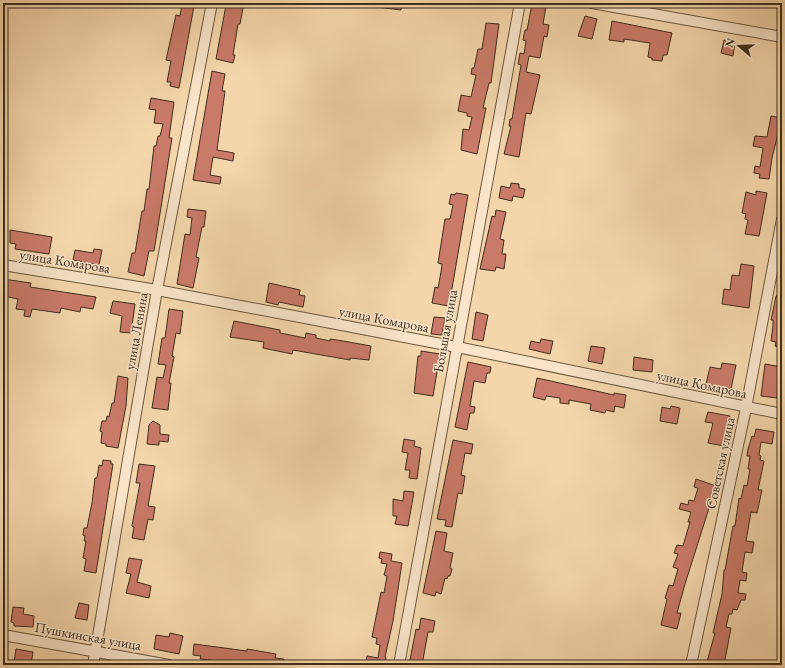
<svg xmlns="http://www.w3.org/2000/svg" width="785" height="668" font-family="'EB Garamond',serif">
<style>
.building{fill:#c97a69;stroke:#3f2e19}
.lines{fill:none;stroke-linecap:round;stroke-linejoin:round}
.minor-casing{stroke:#6c583e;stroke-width:12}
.path{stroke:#3f2e19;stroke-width:1.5;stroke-dasharray:1 2;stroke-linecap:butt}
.minor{stroke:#f8e4c9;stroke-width:10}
.labels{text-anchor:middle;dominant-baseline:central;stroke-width:3;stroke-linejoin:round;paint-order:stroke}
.street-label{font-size:14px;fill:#3f2e19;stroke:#f8e4c9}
</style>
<rect width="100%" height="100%" fill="#f5d6ac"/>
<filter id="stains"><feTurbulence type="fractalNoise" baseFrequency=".005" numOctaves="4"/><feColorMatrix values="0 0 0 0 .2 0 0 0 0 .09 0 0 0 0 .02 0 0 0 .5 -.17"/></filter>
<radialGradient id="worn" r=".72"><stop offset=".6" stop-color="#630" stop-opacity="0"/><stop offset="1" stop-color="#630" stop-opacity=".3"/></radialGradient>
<path class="building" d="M378,3H402L401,10L377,7Z
M182,4L194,6L179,88L170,86L171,82H167L171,61L166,60L176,15L180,16Z
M532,4L546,6L543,24L549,25L547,37L544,36L540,58L529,56L526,72L540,75L531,114L526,113L519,157L504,154L511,126H509L510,119H512L521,65L518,64L520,53L524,54L526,41L523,40L525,30H527Z
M226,5L243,8L240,24H238L233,55H235L233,63L216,59Z
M585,16L597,19L592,39L578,36Z
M612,21L672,33L667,55H663L662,61L652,60V58L648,57L650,43L624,39V42L609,40Z
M486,23L499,24L491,83H489L483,108H486L477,154L461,150L463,129L469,130L472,117L467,116V113L458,111L461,95L471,97L476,75L471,74L472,68H474L478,49H482Z
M724,40L735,42L733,56L721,53Z
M212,71L225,74L222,91H225L217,150L234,153L233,161L213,157L210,175L221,177L220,184L193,180Z
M151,98L174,102L169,138H172L158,226L154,251H149L144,276L128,272L132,253H135L142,211H144L147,189H149L154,146H156L158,136H160L163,124L154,123L156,110L149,109Z
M771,116L782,118L772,158L769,179L759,178L760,174L754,173L755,166L760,167L763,148L753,146L755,136L767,137Z
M511,183L519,184V188L525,189L523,198L513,196L512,201L499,198L501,186L510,188Z
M756,191L767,193L759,236L745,234L748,220L745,219L746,214L742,213L746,192L756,195Z
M456,193L468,195L449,306L432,303L435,287L438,288L441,272L442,264L438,263L445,219H450L453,205L449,204L451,194L455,195Z
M188,209L206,211L204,227H202L196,257L199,258L193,288L177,284L185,234L190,235L192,218L187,217Z
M496,210L506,212L500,239L504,240L502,254H506L504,269L496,267L495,271L480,269L492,216L495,217Z
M10,230L52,237L49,254L15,249L16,244L10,243Z
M94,249L102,250L99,265L73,260L75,250L93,253Z
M741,264L754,266L749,308L722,304L724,289L730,290L732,275L739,276Z
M3,279L31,283L30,287L96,297L93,309L81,307L80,312L61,308L60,313L32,309L30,317L24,316L25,310L16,309L18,299L3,296Z
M269,283L300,290L299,295L305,296L303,307L279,302L278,305L266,302Z
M776,296L782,297V348L775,346L776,342L771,341L773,326V320H771Z
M113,301L135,304L131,333L120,332L122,316L110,313Z
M169,309L183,311L180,334L176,333L172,356L174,357L169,383H171L168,410L152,408L157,377L163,378L166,365L158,364L162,338H165Z
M476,312L488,315L483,341L472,339Z
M434,317L445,318L442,335L431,334Z
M234,321L280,330V333L305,338L306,333L316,335V338L330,341V339L343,341L371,346L369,360L350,358V360L293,350L292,354L263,348L264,342L230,337Z
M541,339L553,341L550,354L529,349L531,341L540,343Z
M591,346L605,348L602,364L588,361Z
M421,351L440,354L433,396L414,393L418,356H421Z
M634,357L653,360L652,372L633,370Z
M468,362L491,367L490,373H487L485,383L474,381L470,406L475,407L474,413H470L467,430L455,427Z
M722,363L736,365L731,389L706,384L710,367L721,369Z
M765,364L782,367L777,398L761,396Z
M118,376L128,378L126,406L118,448L106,446V444L101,443L102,432L100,431L102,421H106L107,416L109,417L112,403H114Z
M537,378L614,395V393L626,395L624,408L615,406L614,412L606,410L605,413L590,410L591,404L569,400V404L560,403V398L546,396L545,400L533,397Z
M671,406L680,408L677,424L660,421L662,407L670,409Z
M708,412L730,416L724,446L708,443L713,423L705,422Z
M153,421L160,425V434L169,435L168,442L159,441V445L147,444L149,425Z
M756,429L774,432L772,444L761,442L759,455L761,456L760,460L764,461L758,490H762L757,513L751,512L746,541L754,542L752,553L745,552L742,572L747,573L746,581L740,580L738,593L746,594L745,600H741L737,610L733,609L732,614H729L726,627L731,628L724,665H706L715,633H713L722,594L724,570H725L733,526H735L739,498L741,499L744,485L747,486L750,469H748L750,456H747L748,449L752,436L754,437Z
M404,439L415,441L414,446L421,448L417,479L409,478L410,470H405L408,453L402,452Z
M453,440L473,444L471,454L465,453L461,475L465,476L462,494L458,493L452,527L445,526L446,520L437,519Z
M103,460L111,461V464H113L96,573L84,571L86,559L83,558L86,541H84L85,536L83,535L84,528H87L92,503L95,478H97L99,465L102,466Z
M139,464L155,466L148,506L155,507L153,520L148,519L144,540L132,538L134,527L132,526L140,483H136Z
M696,479L716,486L685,584L677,613H681L677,629L661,625L667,599L665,598L669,585L673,586L678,569L673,567L678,554L674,553L677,545L683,546L690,522H688L691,512L679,509L681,503L688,505L689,500L694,501L698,488L694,487Z
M404,491L414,492L408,526L395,524L397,516H393V499L403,501Z
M436,531L447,533L444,551L453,553L450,568L452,569L450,576H448L447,579L445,578L441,594L436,592L435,596L423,593Z
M380,552L392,554L391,561L402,563L393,621L385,657L386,658L385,665H365L367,656L378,658L380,645L376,644L377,638L372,637L381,592L384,593L387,576L384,575L387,564L381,563L382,559L379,558Z
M129,558L142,560L137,582L151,586L149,598L126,593L131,574L126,573Z
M79,603L89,605L87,620L75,618Z
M13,607L24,608L23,614L34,616L33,627L14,626V623L11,622Z
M421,618L435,621L433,632H428L422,665H409L416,629L419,630Z
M170,633L183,636L179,654L154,649L156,635L169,637Z
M194,644L247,651V649L276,654L275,658L284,659L283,665H251L200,659L201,656L193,655Z
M16,649L33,652L31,665L14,662Z"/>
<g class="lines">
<defs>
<path id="minor" d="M592,3L782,37
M3,265L157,290L457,347L782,414
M3,635L169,665
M93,665L157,290L212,3
M399,665L520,3
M691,665L746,408L782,219"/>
</defs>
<use href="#minor" class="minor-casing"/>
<path class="path" d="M3,254L7,256"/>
<use href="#minor" class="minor"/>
</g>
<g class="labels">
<g class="street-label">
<text transform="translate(65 261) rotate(9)">улица Комарова</text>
<text transform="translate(384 319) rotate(11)">улица Комарова</text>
<text transform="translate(136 331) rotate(-80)">улица Ленина</text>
<text transform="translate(445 331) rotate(-80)">Большая улица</text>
<text transform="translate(702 384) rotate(12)">улица Комарова</text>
<text transform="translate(720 463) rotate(-78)">Советская улица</text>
<text transform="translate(88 636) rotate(10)">Пушкинская улица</text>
</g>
</g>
<rect width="785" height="668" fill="none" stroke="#f5d6ac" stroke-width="16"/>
<rect x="4" y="4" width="777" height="660" fill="none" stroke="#3f2e19" stroke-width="2"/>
<rect x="8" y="8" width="769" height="652" fill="none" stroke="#3f2e19"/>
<g transform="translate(739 46) rotate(289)" stroke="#f8e4c9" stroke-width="3" paint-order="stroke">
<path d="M0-3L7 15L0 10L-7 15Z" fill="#3f2e19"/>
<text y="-6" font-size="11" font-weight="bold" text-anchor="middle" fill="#3f2e19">N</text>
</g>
<rect width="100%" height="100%" filter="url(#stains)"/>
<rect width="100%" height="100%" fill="url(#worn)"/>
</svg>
